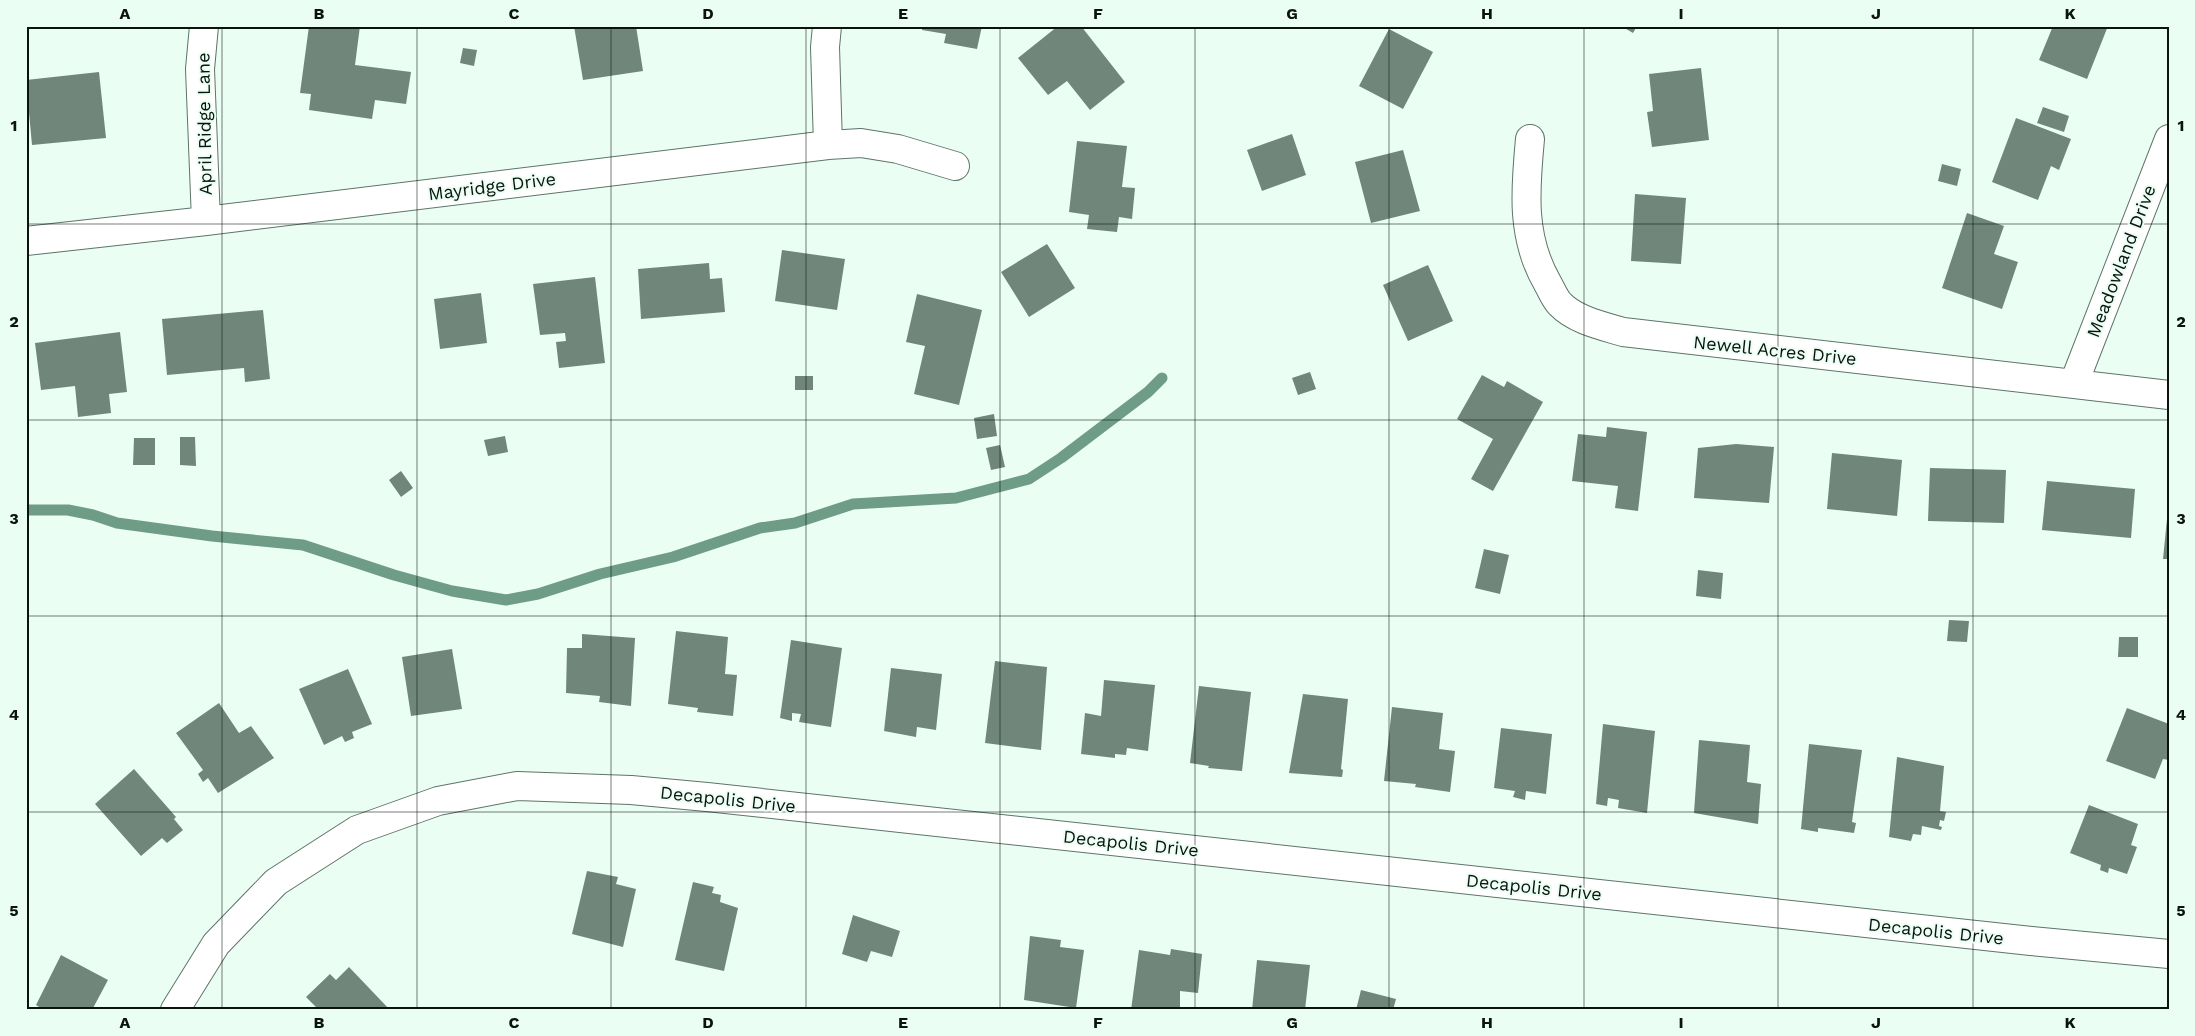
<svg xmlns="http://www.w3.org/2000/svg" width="2195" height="1036" font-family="'Work Sans',sans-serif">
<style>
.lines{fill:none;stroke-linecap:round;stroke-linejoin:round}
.stream{stroke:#6e9c87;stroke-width:11}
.building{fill:#70867b}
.minor-casing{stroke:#5e7469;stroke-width:30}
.minor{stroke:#fff;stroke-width:28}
.grid{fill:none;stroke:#0b130f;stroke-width:1;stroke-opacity:0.55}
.labels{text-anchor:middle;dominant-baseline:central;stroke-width:4;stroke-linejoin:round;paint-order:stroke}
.street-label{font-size:18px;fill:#0b130f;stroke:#ebfef4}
.neatline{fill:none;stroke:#0b130f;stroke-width:2}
.grid-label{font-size:16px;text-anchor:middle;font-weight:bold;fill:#0b130f}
</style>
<rect width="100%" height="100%" fill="#ebfef4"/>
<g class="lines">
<path class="stream" d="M26,510H68L93,515L117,523L212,536L303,545L394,575L452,591L506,600L538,594L600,574L673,557L760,528L795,523L853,504L956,498L1029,479L1061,458L1148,392L1162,378"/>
</g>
<path class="building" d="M309,26H360L355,65L411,72L406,104L375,100L372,119L309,110L311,94L300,93Z
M574,26H636L643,71L583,80Z
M922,26H982L977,49L944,43L946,34L922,30Z
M1058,26H1081L1125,82L1090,110L1067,81L1048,95L1018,58Z
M1621,26H1637L1633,33Z
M2053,26H2108L2087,79L2039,60Z
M1389,29L1433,52L1403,109L1359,86Z
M463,48L477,50L474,66L460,63Z
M1701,68L1709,140L1652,147L1647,112L1653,111L1649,74Z
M99,72L106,138L32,145L26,80Z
M2043,107L2069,116L2064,132L2037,123Z
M2016,118L2071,139L2059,170L2051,166L2038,200L1992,182Z
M1292,134L1306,175L1262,191L1247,150Z
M1077,141L1127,146L1122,187L1135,188L1132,219L1119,217L1117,232L1087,229L1089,215L1069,212Z
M1403,150L1420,211L1371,223L1355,162Z
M1942,164L1961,169L1957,186L1938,181Z
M1635,194L1686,198L1681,264L1631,261Z
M1967,213L2004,226L1994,254L2018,262L2002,309L1942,288Z
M1047,244L1075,288L1029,317L1001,272Z
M782,250L845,259L837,310L775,301Z
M709,263L710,279L722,278L725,312L641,319L638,269Z
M1428,265L1453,321L1408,341L1383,285Z
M595,277L605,363L559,368L556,342L566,341L565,333L540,335L533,284Z
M481,293L487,343L440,349L434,299Z
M917,294L982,310L959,405L914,394L925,346L906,342Z
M263,310L270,379L245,382L244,368L167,375L162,319Z
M120,332L127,392L109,394L111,413L78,417L75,386L41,390L35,343Z
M1310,372L1316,389L1298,395L1292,378Z
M1482,375L1504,387L1507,381L1543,402L1493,491L1471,479L1493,439L1457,419Z
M795,376H813V390H795Z
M994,414L997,436L977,439L974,418Z
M1607,427L1647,432L1638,511L1615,508L1618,486L1572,481L1578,434L1606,437Z
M505,436L508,452L488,456L484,440Z
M180,437H195L196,466L180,465Z
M134,438H155V465H133Z
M1736,444L1774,447L1769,503L1694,498L1698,448Z
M1000,445L1005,467L991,470L986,448Z
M1832,453L1902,460L1897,516L1827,509Z
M1930,468L2006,470L2004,523L1928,521Z
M401,471L413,488L401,497L389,480Z
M2047,481L2135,489L2131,538L2042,530Z
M2167,519H2169V559H2163Z
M1484,549L1509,555L1500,594L1475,588Z
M1698,570L1723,573L1721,599L1696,596Z
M1949,620L1969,621L1967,642L1947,641Z
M676,631L728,637L725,674L737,675L733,716L697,712L698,708L668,704Z
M582,634L635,638L631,706L599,702L600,696L566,693L567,648H582Z
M2119,637H2138V657H2118Z
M791,640L842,648L831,727L799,722L801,714L792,713V721L780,718Z
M452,649L462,709L411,716L402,657Z
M995,661L1047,667L1041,750L985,743Z
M891,668L942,674L936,730L917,727L916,737L884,731Z
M348,669L372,724L352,732L354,738L345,742L342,736L324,745L299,689Z
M1104,680L1155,685L1148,751L1127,748L1126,755L1115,754V758L1081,754L1085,713L1101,716Z
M1199,686L1251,692L1242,771L1208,768L1209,766L1190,763Z
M1303,694L1348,699L1341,769L1343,770L1342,777L1289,773Z
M219,703L239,733L251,726L274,758L218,793L208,778L203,782L198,774L203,770L176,733Z
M1392,707L1443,713L1439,749L1455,751L1450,792L1415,787L1416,784L1384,781Z
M2127,708L2169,724V760L2163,759L2155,779L2106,761Z
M1603,724L1655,731L1647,813L1618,808L1619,800L1608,798L1607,806L1596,804Z
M1501,728L1552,734L1546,794L1526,791L1525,800L1513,797L1515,791L1494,788Z
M1699,740L1750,745L1747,782L1761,784L1758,824L1694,813Z
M1809,744L1862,750L1852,822L1856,823L1854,833L1818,828V832L1801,829Z
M1897,757L1944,766L1940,811L1946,812L1944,821L1940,820L1939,826L1942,827L1941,830L1922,826L1921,835L1913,834L1911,841L1889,837Z
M134,769L176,817L174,819L183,830L167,843L162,838L141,856L95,804Z
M2089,805L2138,824L2131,845L2137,847L2127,874L2109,868L2108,873L2100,870L2101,865L2070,853Z
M587,871L618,877L616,884L636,889L623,947L572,934Z
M693,882L714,887L712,893L721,895L720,902L738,908L724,971L675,960Z
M853,915L900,931L892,957L871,951L867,962L842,954Z
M1030,936L1061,940L1060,947L1084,950L1076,1008L1024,1000Z
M1171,949L1202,954L1198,993L1180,991V1010H1131L1139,950L1170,955Z
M61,955L108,980L92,1010H44L36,1005Z
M1257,960L1310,965L1305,1010H1252Z
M349,967L390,1010H319L306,997L330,974L336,980Z
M1361,990L1396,999L1393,1010H1356Z"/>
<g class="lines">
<defs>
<path id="minor" d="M204,26L200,69L206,221
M827,26L825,47L828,145
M1530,139C1525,191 1521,238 1548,284C1552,291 1555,299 1560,304C1575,320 1603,326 1623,332L2169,395
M26,241L206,221L828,145L861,143L898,149L955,166
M2074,383L2169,139
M175,1010L216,944L276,882L357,830L438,801L517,786L631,790L707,797L2031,941L2169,954"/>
</defs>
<use href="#minor" class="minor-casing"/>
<use href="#minor" class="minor"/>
</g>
<path class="grid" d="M222,26V1010M417,26V1010M611,26V1010M806,26V1010M1000,26V1010M1195,26V1010M1389,26V1010M1584,26V1010M1778,26V1010M1973,26V1010M26,224H2169M26,420H2169M26,616H2169M26,812H2169"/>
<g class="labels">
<g class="street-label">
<text transform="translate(204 124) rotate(-91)">April Ridge Lane</text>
<text transform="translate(492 186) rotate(-7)">Mayridge Drive</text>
<text transform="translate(2121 261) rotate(-69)">Meadowland Drive</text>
<text transform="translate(1775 350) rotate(6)">Newell Acres Drive</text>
<text transform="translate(728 799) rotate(6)">Decapolis Drive</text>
<text transform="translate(1131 843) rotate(6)">Decapolis Drive</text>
<text transform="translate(1534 887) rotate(6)">Decapolis Drive</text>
<text transform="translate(1936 931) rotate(6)">Decapolis Drive</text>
</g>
</g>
<rect width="2195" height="1036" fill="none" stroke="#ebfef4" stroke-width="55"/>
<rect x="28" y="28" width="2140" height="980" class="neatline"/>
<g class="grid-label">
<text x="125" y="19">A</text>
<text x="319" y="19">B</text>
<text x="514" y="19">C</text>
<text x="708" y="19">D</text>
<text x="903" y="19">E</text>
<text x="1098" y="19">F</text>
<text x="1292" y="19">G</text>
<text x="1487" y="19">H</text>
<text x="1681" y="19">I</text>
<text x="1876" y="19">J</text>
<text x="2070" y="19">K</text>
<text x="14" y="131">1</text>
<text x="2181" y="131">1</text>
<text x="14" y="327">2</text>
<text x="2181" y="327">2</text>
<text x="14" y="524">3</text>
<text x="2181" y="524">3</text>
<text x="14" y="720">4</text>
<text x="2181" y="720">4</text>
<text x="14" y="916">5</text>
<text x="2181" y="916">5</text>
<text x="125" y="1028">A</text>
<text x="319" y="1028">B</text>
<text x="514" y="1028">C</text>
<text x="708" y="1028">D</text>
<text x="903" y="1028">E</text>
<text x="1098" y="1028">F</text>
<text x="1292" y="1028">G</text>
<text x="1487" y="1028">H</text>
<text x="1681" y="1028">I</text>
<text x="1876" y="1028">J</text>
<text x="2070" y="1028">K</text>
</g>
</svg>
